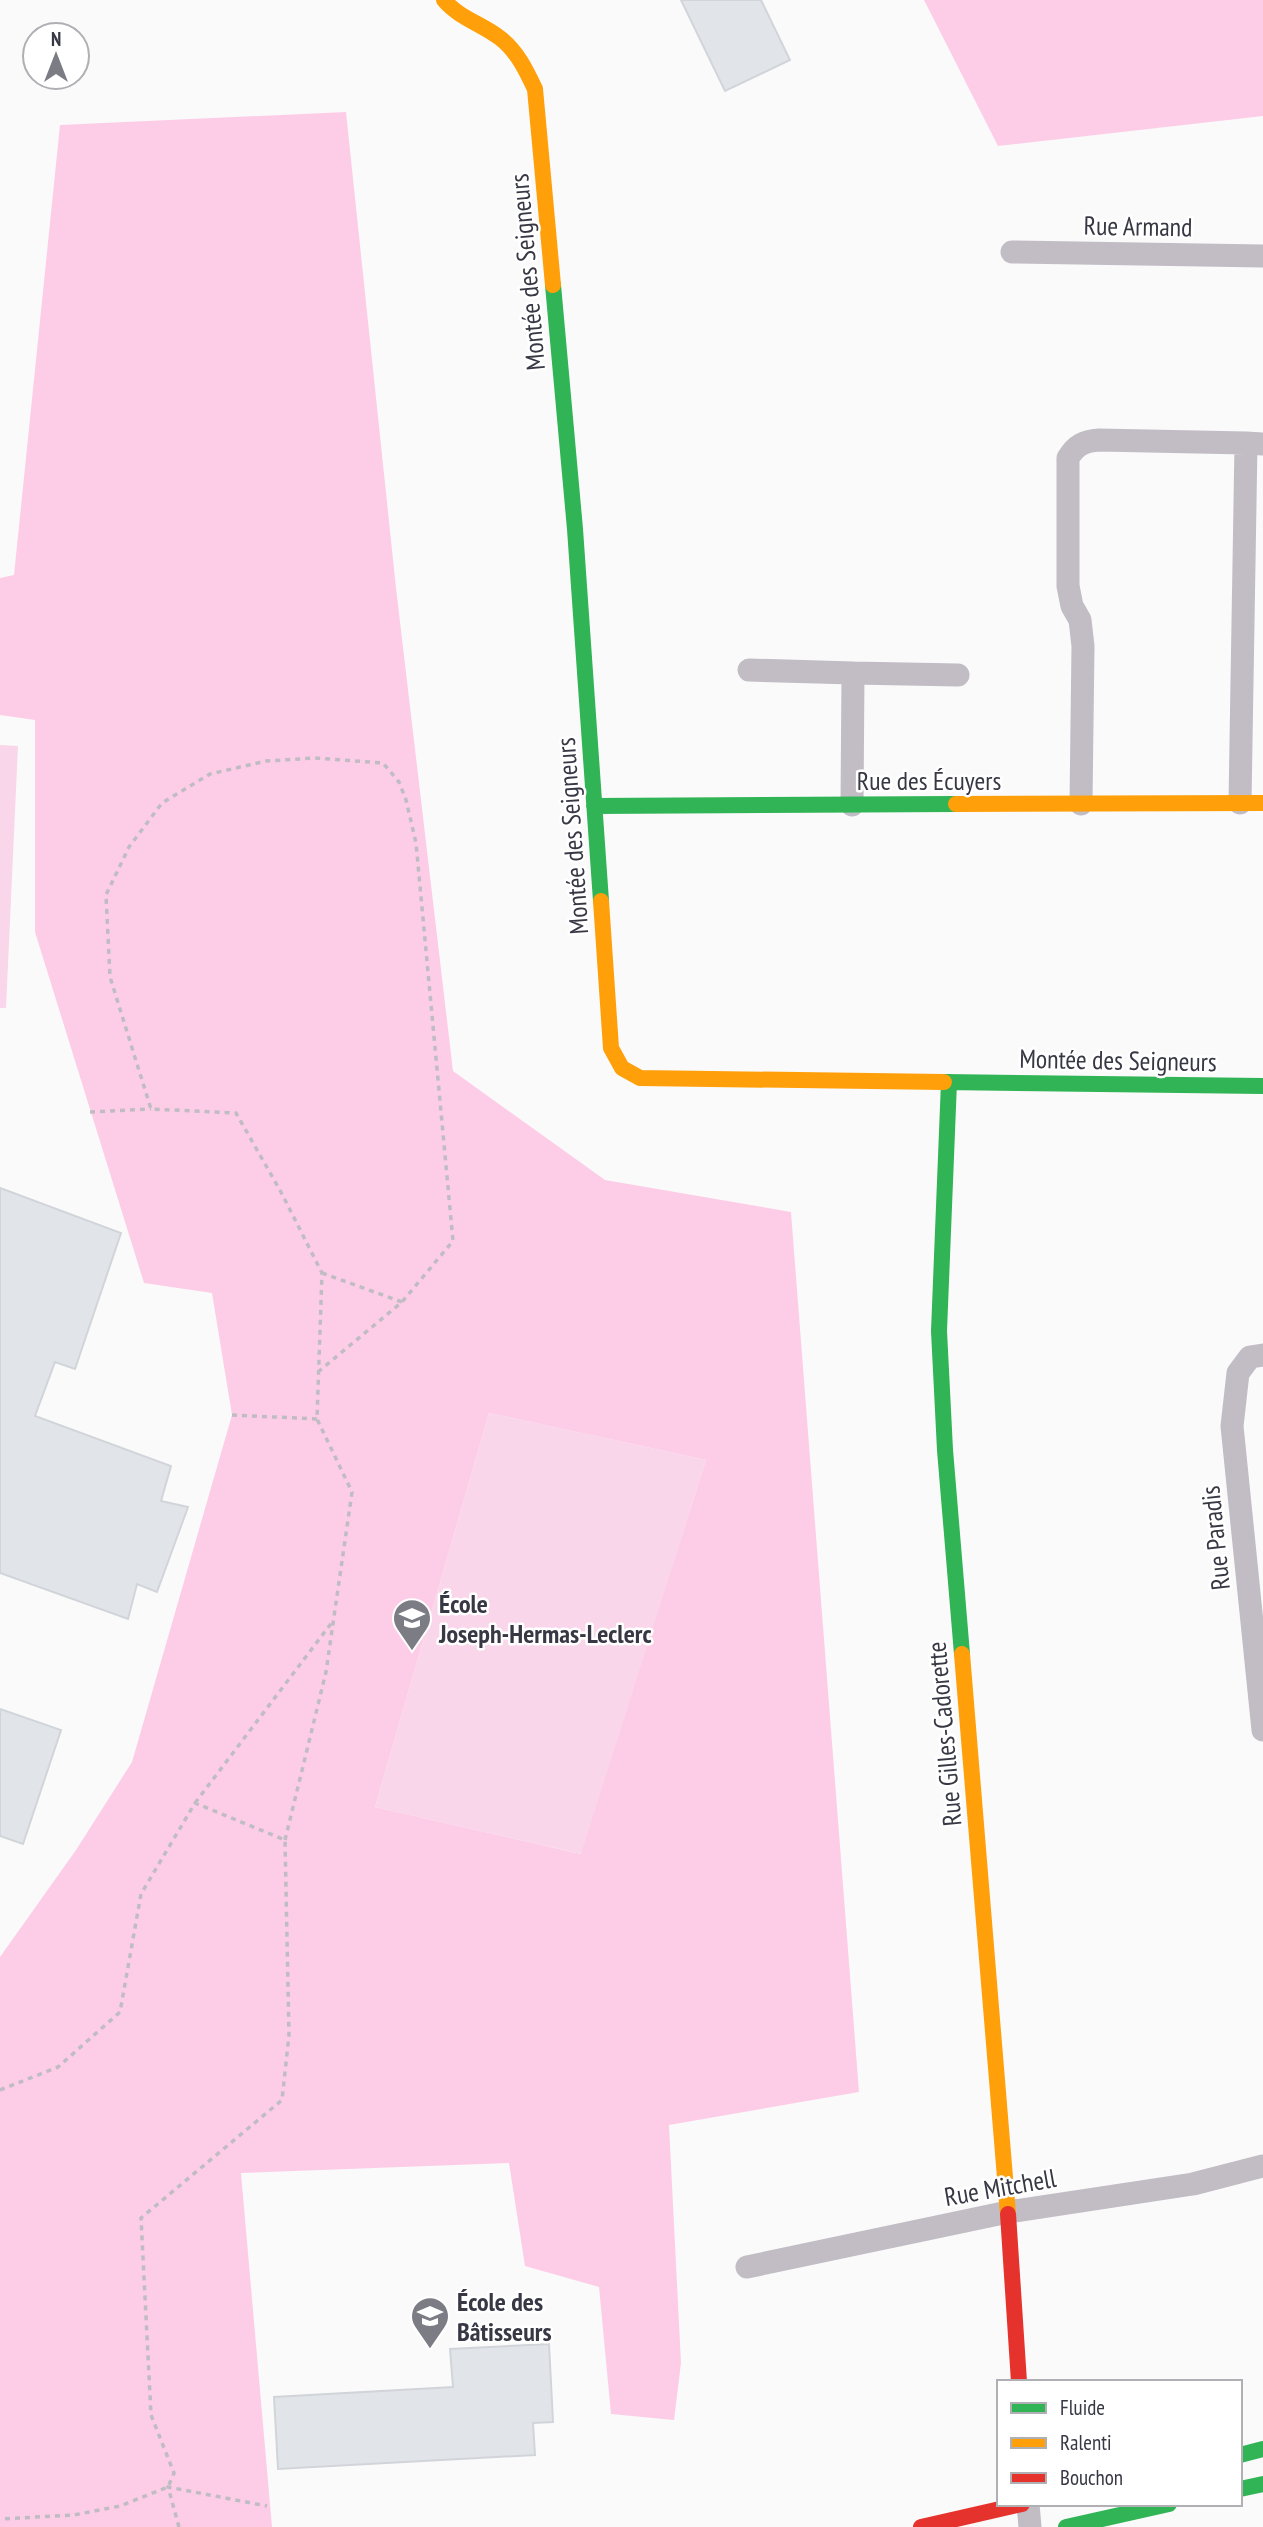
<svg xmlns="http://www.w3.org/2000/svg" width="1263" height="2527" font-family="'PT Sans Narrow',sans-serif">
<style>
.green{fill:#f9d6e9}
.forest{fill:#fdcde8;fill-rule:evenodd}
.building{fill:#e1e5ea;stroke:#d1d5da;stroke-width:2}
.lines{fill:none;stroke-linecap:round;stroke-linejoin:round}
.path{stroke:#c0bcc3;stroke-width:3.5;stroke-dasharray:5 5;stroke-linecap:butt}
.street{stroke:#c2bcc5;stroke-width:23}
.fast{stroke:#30b455;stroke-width:16}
.slow{stroke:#ff9f0a;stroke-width:16}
.jam{stroke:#e5322d;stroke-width:16}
.labels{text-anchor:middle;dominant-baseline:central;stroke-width:5;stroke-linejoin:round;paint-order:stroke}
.street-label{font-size:26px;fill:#373844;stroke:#fff}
.poi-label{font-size:26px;font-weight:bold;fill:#373844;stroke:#fff;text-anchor:start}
</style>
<rect width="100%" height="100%" fill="#fafafa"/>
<path class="green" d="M0,745L18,746L6,1008H0Z
M489,1413L706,1460L582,1854L375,1807Z"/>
<path class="forest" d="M924,0H1263V116L998,146Z
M346,112L396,588L453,1071L605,1180L791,1212L859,2092L669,2125L681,2363L674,2420L611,2414L599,2287L525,2266L509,2163L241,2173L272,2527H0V1957L76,1850L132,1762L232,1415L212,1293L144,1283L35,932V720L0,715V578L14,575L60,125ZM489,1413L706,1460L581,1854L375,1807Z"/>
<path class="building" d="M681,0H761L790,60L725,91Z
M0,1188L121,1233L75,1369L55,1362L35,1416L171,1466L161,1501L188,1507L157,1592L137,1584L128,1619L0,1573Z
M0,1709L61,1730L23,1844L0,1836Z
M549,2344L553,2422L533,2423L535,2455L278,2469L274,2397L453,2387L450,2349Z"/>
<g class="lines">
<path class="path" d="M90,1112L151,1109
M322,1273L402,1302
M232,1415L317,1419
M195,1803L333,1621
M285,1840L326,1672L352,1492L317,1419L322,1273L281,1192L236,1113L151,1109L110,977L106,895L129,847L162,803L210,774L266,761L315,758L383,763L399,782L406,800L416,843L453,1241L402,1302L318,1372
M0,2090L58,2067L120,2012L141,1894L195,1803L285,1840L289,2035L282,2100L141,2218L151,2415L174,2473L168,2487L120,2506L74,2515L0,2519
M179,2527L168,2487L267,2506"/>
<path class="street" d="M1012,252L1263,256
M749,670L853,673L852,805
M853,673L958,675
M1240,803L1246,443L1263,444
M1081,804L1083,646L1080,620L1072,606L1068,586V458C1076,445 1084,441 1099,440L1246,443
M1263,1355L1250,1357L1238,1373L1232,1426L1263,1730
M747,2267L1008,2212L1193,2184L1263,2166
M1028,2504L1030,2527"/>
<path class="fast" d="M553,285L575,529L601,901
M594,806L956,804
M944,1082L1263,1086
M949,1082L939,1331L945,1450L962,1654
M1240,2455L1263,2449
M1240,2489L1263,2484
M1066,2527L1169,2504"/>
<path class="slow" d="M444,0C459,18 482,24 500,38C517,51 526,70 535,89L553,285
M956,804L1263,803
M601,901L611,1048L622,1068L640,1078L944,1082
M962,1654L1008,2214"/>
<path class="jam" d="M1008,2214L1019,2382
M921,2527L1022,2504"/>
</g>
<defs>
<symbol id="school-pin" viewBox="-11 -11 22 30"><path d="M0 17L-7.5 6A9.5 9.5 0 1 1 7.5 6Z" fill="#7b7c84" stroke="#fff"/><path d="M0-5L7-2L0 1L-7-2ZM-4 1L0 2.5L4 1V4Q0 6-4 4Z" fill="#fff"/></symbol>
</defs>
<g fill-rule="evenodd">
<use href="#school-pin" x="390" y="1596" width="44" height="60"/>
<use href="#school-pin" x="408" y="2294" width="44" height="60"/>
</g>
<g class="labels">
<g class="street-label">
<text transform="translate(1138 226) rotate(1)">Rue Armand</text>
<text transform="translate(527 272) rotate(-95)">Montée des Seigneurs</text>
<text x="929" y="780">Rue des Écuyers</text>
<text transform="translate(572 836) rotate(-94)">Montée des Seigneurs</text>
<text transform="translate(1118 1060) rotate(1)">Montée des Seigneurs</text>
<text transform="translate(1215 1538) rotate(-96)">Rue Paradis</text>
<text transform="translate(944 1734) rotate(-95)">Rue Gilles-Cadorette</text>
<text transform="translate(1000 2187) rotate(-10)">Rue Mitchell</text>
</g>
<g class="poi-label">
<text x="439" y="1603">École<tspan x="439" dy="30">Joseph-Hermas-Leclerc</tspan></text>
<text x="457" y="2301">École des<tspan x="457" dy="30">Bâtisseurs</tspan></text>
</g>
</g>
<rect x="997" y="2380" width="245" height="126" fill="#ffffff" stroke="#afafb4" stroke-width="2"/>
<rect x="1011" y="2403" width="35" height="10" fill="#30b455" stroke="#afafb4" stroke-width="2"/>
<text x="1060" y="2415" font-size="21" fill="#373844">Fluide</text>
<rect x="1011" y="2438" width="35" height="10" fill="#ff9f0a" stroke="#afafb4" stroke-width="2"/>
<text x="1060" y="2450" font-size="21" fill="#373844">Ralenti</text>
<rect x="1011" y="2473" width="35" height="10" fill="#e5322d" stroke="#afafb4" stroke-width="2"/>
<text x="1060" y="2485" font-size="21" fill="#373844">Bouchon</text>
<g transform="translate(56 56)"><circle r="33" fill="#ffffff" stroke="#afafb4" stroke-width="2"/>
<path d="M0-5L12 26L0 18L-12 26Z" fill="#7b7c84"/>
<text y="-10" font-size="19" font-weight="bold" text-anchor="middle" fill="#373844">N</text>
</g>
</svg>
